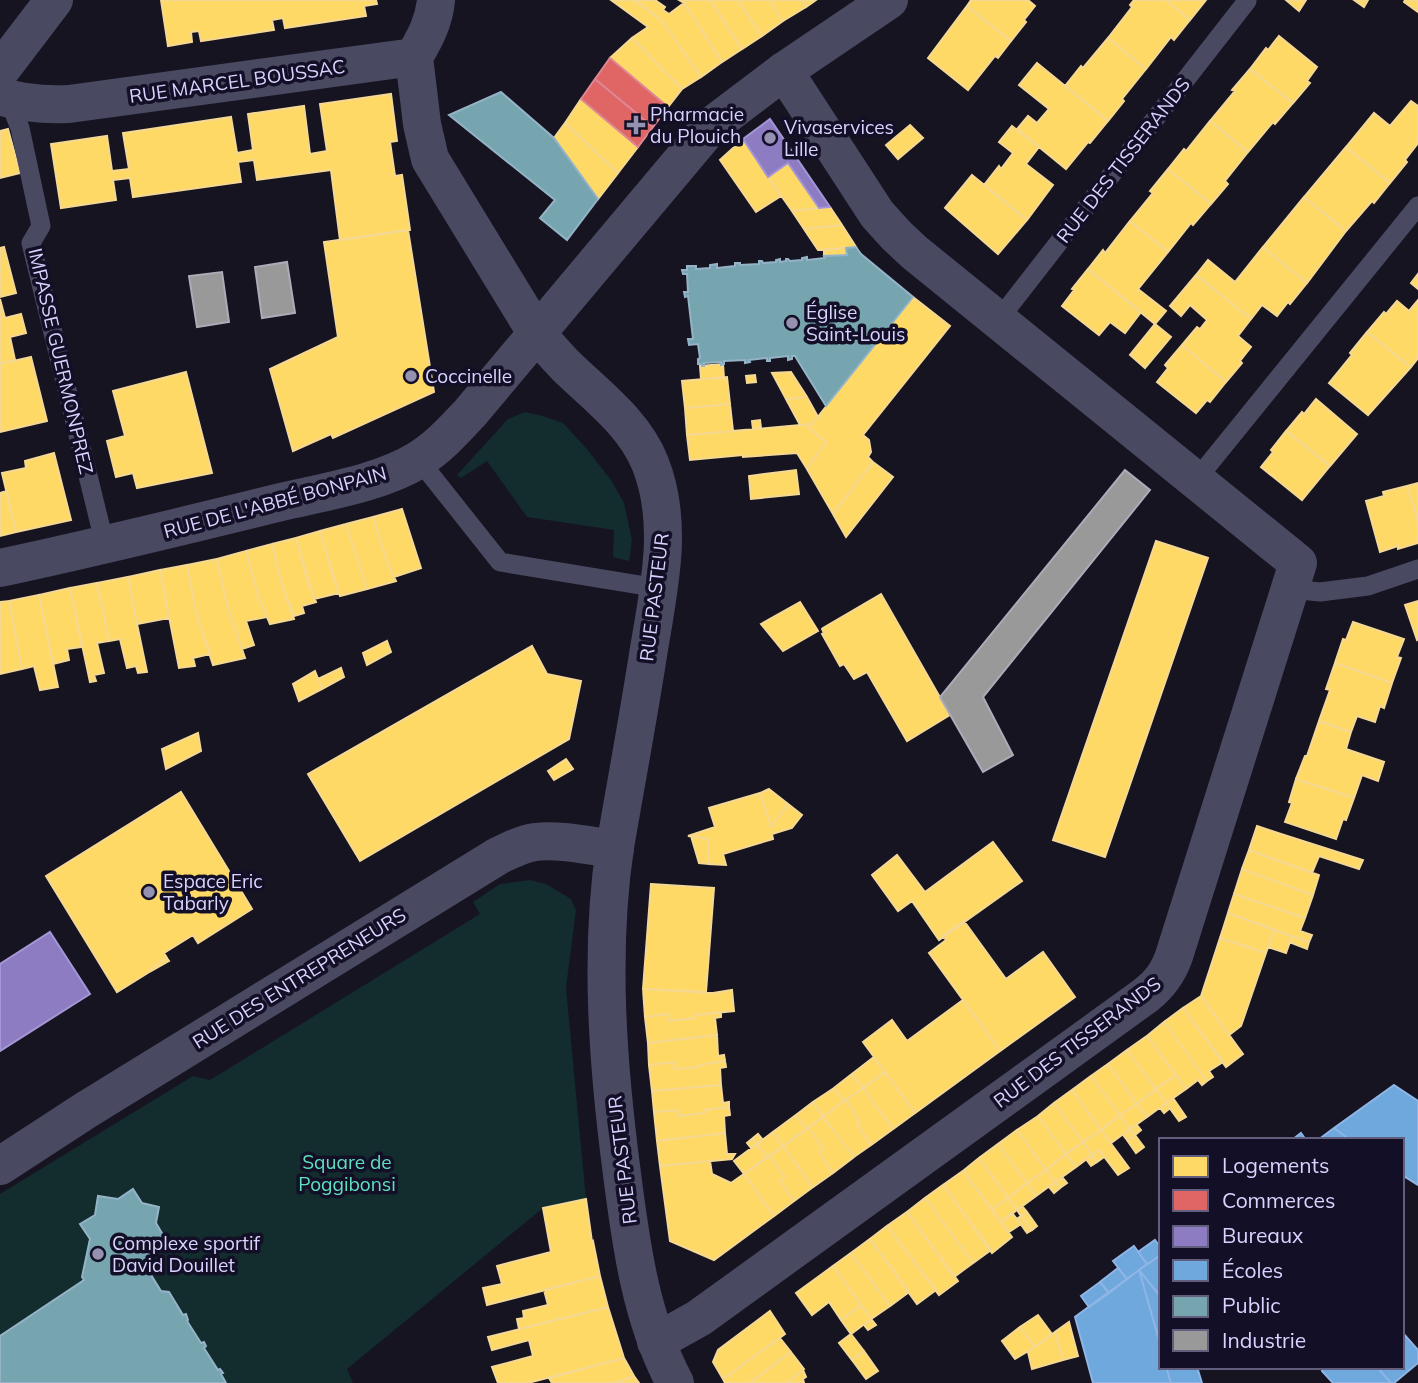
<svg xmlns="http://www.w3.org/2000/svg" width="1418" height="1383" font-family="Mulish,sans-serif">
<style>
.green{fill:#132c2d}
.homes{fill:#ffd966;stroke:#f4d894;stroke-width:2}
.shops{fill:#e06666;stroke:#de8794;stroke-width:2}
.offices{fill:#8e7cc3;stroke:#a496d5;stroke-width:2}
.schools{fill:#6fa8dc;stroke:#8fb5e6;stroke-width:2}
.public{fill:#76a5af;stroke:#94b3c7;stroke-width:2}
.industry{fill:#999;stroke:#acabb8;stroke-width:2}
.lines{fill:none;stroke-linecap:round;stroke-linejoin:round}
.service{stroke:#4a4962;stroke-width:19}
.minor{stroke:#4a4962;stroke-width:38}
.tertiary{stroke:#4a4962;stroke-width:38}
.poi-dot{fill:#9591b1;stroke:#130f26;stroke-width:2.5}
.labels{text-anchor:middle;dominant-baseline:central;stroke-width:7;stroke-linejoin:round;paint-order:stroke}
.street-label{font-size:19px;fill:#d9d4ff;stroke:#130f26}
.poi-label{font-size:19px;fill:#d9d4ff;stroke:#130f26;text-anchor:start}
.park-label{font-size:19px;fill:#5fe0c0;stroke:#130f26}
</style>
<rect width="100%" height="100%" fill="#161421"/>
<path class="green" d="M525,412L543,416L563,423L586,448L611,480L624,503L632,540L629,561L613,557L614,530L527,517L487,461L461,478L457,475L508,419Z
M530,880L546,884L571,899L576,910L566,988L586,1199L543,1208L347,1369L353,1383H0V1194L193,1076L210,1080L480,914L473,902L500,884Z"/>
<path class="homes" d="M161,0H376L377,4L364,6L366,16L285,28L283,18L272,20L274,30L201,41L199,31L191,32L192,42L168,46Z
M611,0H634L662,21L701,77L682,89L632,38L648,27Z
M635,0H655L665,7L663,10L669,14L684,3L722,62L701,77L662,21Z
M679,0H710L742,49L722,62L684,3Z
M710,0H737L762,36L742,49Z
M737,0H769L783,21L762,36Z
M769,0H801L806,7L783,21Z
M801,0H816L806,7Z
M971,0H1028L1035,6L1024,20L1026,22L1011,41L967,6Z
M1134,0H1166L1190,20L1174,40L1171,37L1146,69L1108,38L1132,7L1130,5Z
M1166,0H1206L1190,20Z
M1286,0H1306L1299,11Z
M1354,0H1368L1364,7Z
M1405,0H1418V12L1404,2Z
M967,6L1011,41L998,58L995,56L968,90L928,58Z
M1279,36L1317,67L1307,81L1310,83L1293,103L1250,69L1266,48L1268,50Z
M632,38L682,89L668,107L610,58Z
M1108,38L1146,69L1122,99L1124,101L1108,121L1065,86L1081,66L1083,68Z
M1037,63L1108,121L1090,143L1088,142L1066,169L1017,129L1028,116L1037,123L1049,109L1019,85Z
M1250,69L1293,103L1275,124L1273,122L1248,152L1210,121L1235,91L1232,90Z
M391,94L397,141L390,142L395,176L402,175L410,230L340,240L331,170L257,180L254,160L238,162L241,182L133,197L130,178L113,180L116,200L61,208L51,144L107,136L112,171L129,169L123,133L231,117L237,153L253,150L248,114L304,106L310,154L327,151L320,104Z
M581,99L638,147L618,173L565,123Z
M1411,101L1418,106V143L1405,160L1407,162L1390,183L1346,147L1374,113L1390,126Z
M1210,121L1248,152L1225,181L1228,184L1211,204L1168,169L1184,149L1186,151Z
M565,123L618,173L598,199L554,138Z
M910,125L923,138L898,159L886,145Z
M1012,126L1039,147L1026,164L1053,185L1027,220L984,185L999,166L1001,169L1013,153L999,142Z
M8,129L20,173L0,178V131Z
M743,139L781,196L756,212L720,160Z
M1346,147L1390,183L1374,203L1372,201L1346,231L1304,197Z
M788,163L819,208L792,211L768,177Z
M1168,169L1211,204L1193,225L1191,223L1168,252L1130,221L1153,193L1150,191Z
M972,175L1027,220L998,254L945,208Z
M1304,197L1346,231L1307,283L1263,247Z
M830,207L842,225L804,229L792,211Z
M1130,221L1168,252L1138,289L1166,311L1155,324L1088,269L1103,250L1105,253Z
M842,225L856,247L818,250L804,229Z
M408,230L434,392L333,438L331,434L293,451L270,369L338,337L324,242Z
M4,247L16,293L0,297V248Z
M1263,247L1307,283L1290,304L1288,302L1277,316L1262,305L1251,319L1196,275L1208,260L1235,282Z
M846,248L847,255L824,256V250Z
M1088,269L1141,312L1125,333L1110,322L1099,335L1062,306L1074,290L1072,289Z
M1418,274V289L1411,283Z
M1196,275L1251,319L1238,336L1251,347L1240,361L1242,363L1226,382L1182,345L1197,327L1200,329L1207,320L1190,305L1181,316L1170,306Z
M913,297L950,326L863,435L869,440L871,452L868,457L873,462L833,514L807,469L826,442L809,428Z
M0,299L5,318L21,314L26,333L10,337L15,360L0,364Z
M1418,300V358L1411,367L1367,332L1384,312L1386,314L1397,301L1409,311Z
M1155,324L1171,337L1145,368L1130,355Z
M1367,332L1411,367L1368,415L1329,383L1352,355L1350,353Z
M1182,345L1226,382L1210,402L1207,400L1196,413L1157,382L1168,368L1165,365Z
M31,357L47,421L0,432V364Z
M723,364L724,378L701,379L700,366Z
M186,372L212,473L137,488L133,473L116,477L107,441L125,436L113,391Z
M791,372L807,397L786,399L772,373Z
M755,375L756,382L747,383L746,376Z
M727,377L730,404L685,408L682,381Z
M807,397L818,417L812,424L800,425L786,399Z
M1316,399L1357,434L1330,466L1286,431L1302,412L1304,414Z
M730,404L733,431L687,435L685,408Z
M760,420L761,428L753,429L752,421Z
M812,424L809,428L826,442L807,469L797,453L743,457V455L690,460L687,435Z
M1286,431L1330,466L1302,500L1261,467L1273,452L1271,450Z
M54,453L71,520L16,532L2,473L26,468L25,461Z
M873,462L893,477L846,537L833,514Z
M796,470L799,494L751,499L749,476Z
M1418,483V521L1407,486Z
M1407,486L1418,521V543L1398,549V546L1380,552L1366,501L1384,496L1383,492Z
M6,491L16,532L0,536V493Z
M402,509L421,568L394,577L387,562L373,517Z
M373,517L387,562L396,581L367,589L346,524Z
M346,524L367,589L340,596L333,576L320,531Z
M320,531L339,593L314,599L296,538Z
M296,538L308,582L316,602L302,606L304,613L294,616L283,589L272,544Z
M1156,541L1208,558L1105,857L1053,840Z
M272,544L283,589L294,619L270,624L258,596L246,551Z
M246,551L258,596L267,617L246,621L254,645L242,649L227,605L217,559Z
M217,559L227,605L245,658L213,665L196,612L187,565Z
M187,565L196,612L210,654L193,658L195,666L179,668L160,570Z
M160,570L169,618L137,624L128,577Z
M128,577L137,624L147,672L138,673L136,666L127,668L120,639L109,641L97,583Z
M97,583L109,641L97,643L104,673L94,675L96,681L90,682L70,588Z
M70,588L82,647L67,649L69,660L53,664L39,595Z
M881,594L950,715L907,741L867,672L854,679L844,664L840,666L822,634L824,633L822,629L823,628Z
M39,595L58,687L40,690L34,666L22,669L9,601Z
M9,601L22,669L0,674V602Z
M1418,601V639L1417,640L1405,605Z
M800,602L818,631L783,651L761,624Z
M1353,622L1404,639L1397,657L1401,658L1392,683L1335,663L1343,639L1346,640Z
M387,641L391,652L367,665L363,653Z
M532,646L547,674L581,681L569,739L360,861L308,774Z
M1335,663L1392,683L1384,708L1380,706L1375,722L1357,716L1351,732L1319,721L1330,690L1326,689Z
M341,668L344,677L322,689L318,679Z
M315,671L322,689L299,701L293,684Z
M1319,721L1351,732L1346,749L1384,762L1378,781L1362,775L1354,798L1296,779L1305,756H1307Z
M198,733L201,751L166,769L162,749Z
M566,759L573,769L554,780L548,771Z
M1296,779L1354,798L1346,820L1343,819L1336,839L1285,822L1292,803L1289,802Z
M769,789L788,804L771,827L760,793Z
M181,792L252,909L198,943L193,935L164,953L167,958L150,969L151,971L117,992L46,876Z
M760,793L771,827L788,804L802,815L792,828L772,834L773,839L723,854L726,865L708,864L709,839L688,836L715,827L709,808Z
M1257,826L1281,834L1363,860L1359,869L1319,856L1312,873L1249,850Z
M691,836L709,839L708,864L699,863Z
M993,842L1022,881L939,940L912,901L898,911L872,875L897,855L925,892Z
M1249,850L1319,875L1313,895L1242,869Z
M1242,869L1313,895L1305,918L1234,894Z
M651,884L714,888L706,992L643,989Z
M1234,894L1305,918L1300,931L1312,935L1309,942L1228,913Z
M1228,913L1274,930L1266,953L1220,938Z
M964,921L1006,979L1043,952L1075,997L1000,1051L929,953L946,940L943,936Z
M1274,930L1292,936L1286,953L1268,947Z
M1292,936L1309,942L1307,949L1289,942Z
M1220,938L1266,953L1241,1026L1229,1035L1201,996Z
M167,958L169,961L151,971L150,969Z
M643,989L713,993L732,990L734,1011L695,1015V1018L669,1021V1014L645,1017Z
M1201,996L1243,1054L1226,1067L1183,1008Z
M963,1000L1000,1051L915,1113L863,1042L892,1020L907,1041Z
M1183,1008L1223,1062L1209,1071L1213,1077L1207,1081L1164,1022Z
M721,1012V1017L715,1018L717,1035L648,1043L645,1017L669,1014V1021L695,1018V1015Z
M1164,1022L1207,1081L1202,1085L1198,1080L1186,1089L1147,1036Z
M717,1035L718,1056L724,1055L725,1061L699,1065V1067L675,1069L674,1062L649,1065L648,1043Z
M1147,1036L1176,1075L1156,1089L1127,1050Z
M1127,1050L1156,1089L1137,1104L1108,1064Z
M874,1057L885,1072L863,1088L852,1074Z
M725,1061L726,1067L720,1068L721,1085L652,1091L649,1065L674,1062L675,1069L699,1067V1065Z
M1108,1064L1137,1104L1120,1115L1091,1076Z
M885,1072L915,1113L893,1129L863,1088Z
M852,1074L863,1088L844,1101L834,1088Z
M1176,1075L1186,1089L1166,1103L1156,1089Z
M1091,1076L1120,1115L1101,1130L1072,1090Z
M721,1085L723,1103L729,1102V1107L704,1110V1113L679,1116L678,1110L654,1112L652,1091Z
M834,1088L844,1101L823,1117L813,1102Z
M863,1088L893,1129L871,1145L857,1124L860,1122L846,1100Z
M1156,1089L1166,1103L1147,1117L1137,1104Z
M1072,1090L1101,1130L1083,1142L1054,1103Z
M1173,1098L1186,1117L1179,1121L1166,1103Z
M846,1100L860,1122L857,1124L871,1145L854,1157L823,1117Z
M813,1102L823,1117L806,1129L796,1115Z
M1054,1103L1083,1142L1066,1154L1038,1116Z
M1166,1103L1170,1108L1164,1113L1160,1108Z
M1137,1104L1147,1117L1130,1129L1120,1115Z
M729,1107L730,1115L724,1116L725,1133L657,1141L654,1112L678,1110L679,1116L704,1113V1110Z
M796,1115L806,1129L783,1146L773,1132Z
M1120,1115L1130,1129L1111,1143L1101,1130Z
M1038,1116L1066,1154L1046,1170L1017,1130Z
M823,1117L854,1157L833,1173L819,1152L823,1148L808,1128Z
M1137,1125L1141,1130L1135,1135L1130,1129Z
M808,1128L823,1148L819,1152L833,1173L813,1187L783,1146Z
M1130,1129L1135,1135L1127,1140L1123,1135Z
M1017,1130L1046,1170L1027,1183L998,1144Z
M1101,1130L1129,1168L1118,1175L1099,1150L1092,1155L1083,1142Z
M773,1132L783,1146L767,1158L757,1144Z
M725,1133L727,1154H735L732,1159L660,1166L657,1141Z
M758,1134L763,1140L757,1144L753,1138Z
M1135,1135L1144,1147L1136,1153L1127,1140Z
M753,1138L757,1144L751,1148L747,1143Z
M1083,1142L1092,1155L1076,1167L1066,1154Z
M757,1144L767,1158L744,1174L734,1161Z
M998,1144L1027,1183L1008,1198L979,1158Z
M783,1146L813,1187L794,1201L780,1181L785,1177L769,1156Z
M1099,1150L1104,1157L1097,1162L1092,1155Z
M1066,1154L1076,1167L1055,1182L1046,1170Z
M1092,1155L1097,1162L1091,1166L1086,1159Z
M769,1156L785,1177L780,1181L794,1201L774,1216L744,1174Z
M979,1158L1008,1198L992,1209L963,1171Z
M710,1161L712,1174L731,1183L744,1174L774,1216L714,1260L670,1241L660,1166Z
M1046,1170L1055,1182L1036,1196L1027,1183Z
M963,1171L1012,1237L992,1253L943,1185Z
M1062,1177L1067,1183L1060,1188L1055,1182Z
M1055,1182L1060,1188L1054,1193L1049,1187Z
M1027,1183L1036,1196L1017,1210L1008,1198Z
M943,1185L991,1250L973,1263L925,1198Z
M925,1198L973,1263L954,1277L907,1212Z
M1008,1198L1017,1210L1001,1222L992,1209Z
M586,1199L592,1242L593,1241L600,1276L487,1305L483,1288L502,1284L497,1266L551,1252L543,1208Z
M1022,1206L1027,1212L1021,1216L1017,1210Z
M907,1212L958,1281L939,1295L887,1226Z
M1027,1212L1037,1226L1032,1230L1021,1216Z
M1012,1213L1021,1224L1009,1232L1001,1222Z
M1021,1216L1032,1230L1027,1233L1017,1219Z
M887,1226L936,1290L917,1304L870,1239Z
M870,1239L909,1292L890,1306L851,1253Z
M851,1253L890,1306L871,1319L833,1266Z
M833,1266L861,1305L841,1320L829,1302L812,1315L796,1293Z
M600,1276L608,1307L519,1329L517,1319L524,1318L523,1311L548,1305L544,1290Z
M861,1305L871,1319L851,1334L841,1320Z
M608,1307L624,1358L528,1383H498L492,1367L533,1356L529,1340L492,1350L488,1337Z
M770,1311L785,1334L723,1379L713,1362L718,1350Z
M1038,1315L1052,1334L1035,1347L1020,1327Z
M871,1319L876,1325L868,1330L864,1325Z
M1069,1322L1078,1356L1063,1360L1055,1332Z
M1020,1327L1035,1347L1015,1359L1002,1341Z
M1055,1332L1063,1360L1032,1369L1028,1352Z
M851,1334L864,1351L852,1360L839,1343Z
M780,1338L791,1352L749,1383H725L723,1379Z
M864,1351L878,1371L866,1379L852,1360Z
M791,1352L804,1369L786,1383H749Z
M624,1358L634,1376L615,1383H552L549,1378Z
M803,1370L806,1377L803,1379L804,1383H786Z
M634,1376L639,1383H615Z"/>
<path class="shops" d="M610,58L668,107L653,127L595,79Z
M595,79L653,127L638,147L581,99Z"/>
<path class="offices" d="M770,119L830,207L819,208L788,163L768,177L743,139Z
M50,932L90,994L0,1051V964Z"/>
<path class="schools" d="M1394,1085L1418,1101V1185L1402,1175V1140H1350L1334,1128Z
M1334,1128L1350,1140H1318Z
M1301,1133L1306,1140H1292Z
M1155,1240L1161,1248V1255L1147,1264L1138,1252Z
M1134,1246L1147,1264L1127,1279L1113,1261Z
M1161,1255V1297L1139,1270Z
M1118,1268L1127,1279L1109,1293L1100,1282Z
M1139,1270L1161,1347V1367H1166L1171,1383H1093L1075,1317Z
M1139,1270L1161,1297V1347Z
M1100,1282L1109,1293L1089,1307L1081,1296Z
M1402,1332L1418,1350V1363L1394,1383H1391L1377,1367H1402Z
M1166,1367H1197L1202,1383H1171Z
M1322,1367H1377L1391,1383H1333L1322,1371Z"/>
<path class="public" d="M501,92L554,138L598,199L567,240L540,218L555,200L449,115Z
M856,247L861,254L913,297L826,406L795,356H792V359L788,360V356L770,358V361H767V358L749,360L750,362L745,363V360L724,361V364L721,365V362L704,363V366H702L701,364H698V359L700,358L698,344L689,345L688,339H693L688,296L685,297L684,292H688L687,274H683L682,270H687V266H696V269L710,268V265L717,264V268L735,266V263H740V265L759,264V261H762L763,263L776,262V260L780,259V262L786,261V259H788L790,261L802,260V258L807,257V260L825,258L824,256L847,255L846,248Z
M133,1189L142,1203L159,1207L156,1223L166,1240L152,1250L148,1270L161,1291L169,1292L183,1315L186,1314L188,1320L187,1321L201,1343L204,1342L206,1346L204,1348L218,1370L220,1369L223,1373L221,1374L226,1383H0V1336L84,1280L82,1277L90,1239L80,1224L95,1215L98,1196L118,1199Z"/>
<path class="industry" d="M287,262L295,313L262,318L255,267Z
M222,272L229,322L197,327L189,276Z
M1125,470L1150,490L983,697L1013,755L983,772L940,697Z"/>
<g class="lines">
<path class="service" d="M8,98L20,128L41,226L31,243L105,545
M999,319L1247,1
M419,460L500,562L658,588
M1196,480L1418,206
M1290,589L1320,592L1368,586L1418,569"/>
<path class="minor" d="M414,57L422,124L430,159L537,334
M414,57C425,38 434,22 436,0
M0,71L54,0
M0,96C23,104 46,105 69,104L414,57
M0,1166L86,1110L498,856C510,850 522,844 535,842C561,839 589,846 615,849
M656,1342L699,1318L1146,995C1160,984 1168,973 1174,956L1298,563L914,252L896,235L877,214L784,71"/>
<path class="tertiary" d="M537,334C547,345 557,357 567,367C597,396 634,423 650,463C675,525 658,592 648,655C638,719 626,783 615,847C599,954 608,1068 622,1174C631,1245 641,1319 675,1383
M0,568C94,548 188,525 281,502C324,492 381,483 418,460C438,448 454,430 470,413L710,127L784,71L889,0"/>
</g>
<g class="poi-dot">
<path d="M632.5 114.5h7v7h7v7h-7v7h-7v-7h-7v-7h7z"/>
<circle cx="770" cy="138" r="7"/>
<circle cx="792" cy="323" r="7"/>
<circle cx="411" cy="376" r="7"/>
<circle cx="149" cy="892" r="7"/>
<circle cx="98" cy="1254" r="7"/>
</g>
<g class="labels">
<g class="street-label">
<text transform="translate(237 81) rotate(-8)">RUE MARCEL BOUSSAC</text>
<text transform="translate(1123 160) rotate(-52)">RUE DES TISSERANDS</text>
<text transform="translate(61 361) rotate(77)">IMPASSE GUERMONPREZ</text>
<text transform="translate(275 502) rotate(-15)">RUE DE L'ABBÉ BONPAIN</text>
<text transform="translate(654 597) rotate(-83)">RUE PASTEUR</text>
<text transform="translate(299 978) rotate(-32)">RUE DES ENTREPRENEURS</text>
<text transform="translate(1077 1042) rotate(-37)">RUE DES TISSERANDS</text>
<text transform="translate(622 1160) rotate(-97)">RUE PASTEUR</text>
</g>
<g class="poi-label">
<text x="650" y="114">Pharmacie<tspan x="650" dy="22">du Plouich</tspan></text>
<text x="784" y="127">Vivaservices<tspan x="784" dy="22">Lille</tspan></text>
<text x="806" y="312">Église<tspan x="806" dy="22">Saint-Louis</tspan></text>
<text x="425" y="376">Coccinelle</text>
<text x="163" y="881">Espace Eric<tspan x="163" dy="22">Tabarly</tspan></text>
<text x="112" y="1243">Complexe sportif<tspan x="112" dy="22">David Douillet</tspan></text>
</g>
<g class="park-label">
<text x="347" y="1162">Square de<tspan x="347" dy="22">Poggibonsi</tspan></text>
</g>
</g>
<rect x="1159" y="1138" width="245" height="231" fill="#130f26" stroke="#625e7d" stroke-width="2"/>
<rect x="1173" y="1156" width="35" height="21" fill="#ffd966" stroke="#625e7d" stroke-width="2"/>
<text x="1222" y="1173" font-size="21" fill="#d9d4ff">Logements</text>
<rect x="1173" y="1190" width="35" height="21" fill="#e06666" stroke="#625e7d" stroke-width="2"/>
<text x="1222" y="1208" font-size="21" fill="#d9d4ff">Commerces</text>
<rect x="1173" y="1226" width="35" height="21" fill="#8e7cc3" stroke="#625e7d" stroke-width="2"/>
<text x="1222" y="1243" font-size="21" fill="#d9d4ff">Bureaux</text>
<rect x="1173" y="1260" width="35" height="21" fill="#6fa8dc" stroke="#625e7d" stroke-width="2"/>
<text x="1222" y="1278" font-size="21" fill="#d9d4ff">Écoles</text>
<rect x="1173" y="1296" width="35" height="21" fill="#76a5af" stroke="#625e7d" stroke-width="2"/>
<text x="1222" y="1313" font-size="21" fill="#d9d4ff">Public</text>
<rect x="1173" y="1330" width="35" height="21" fill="#999999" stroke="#625e7d" stroke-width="2"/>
<text x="1222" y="1348" font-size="21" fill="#d9d4ff">Industrie</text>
</svg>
